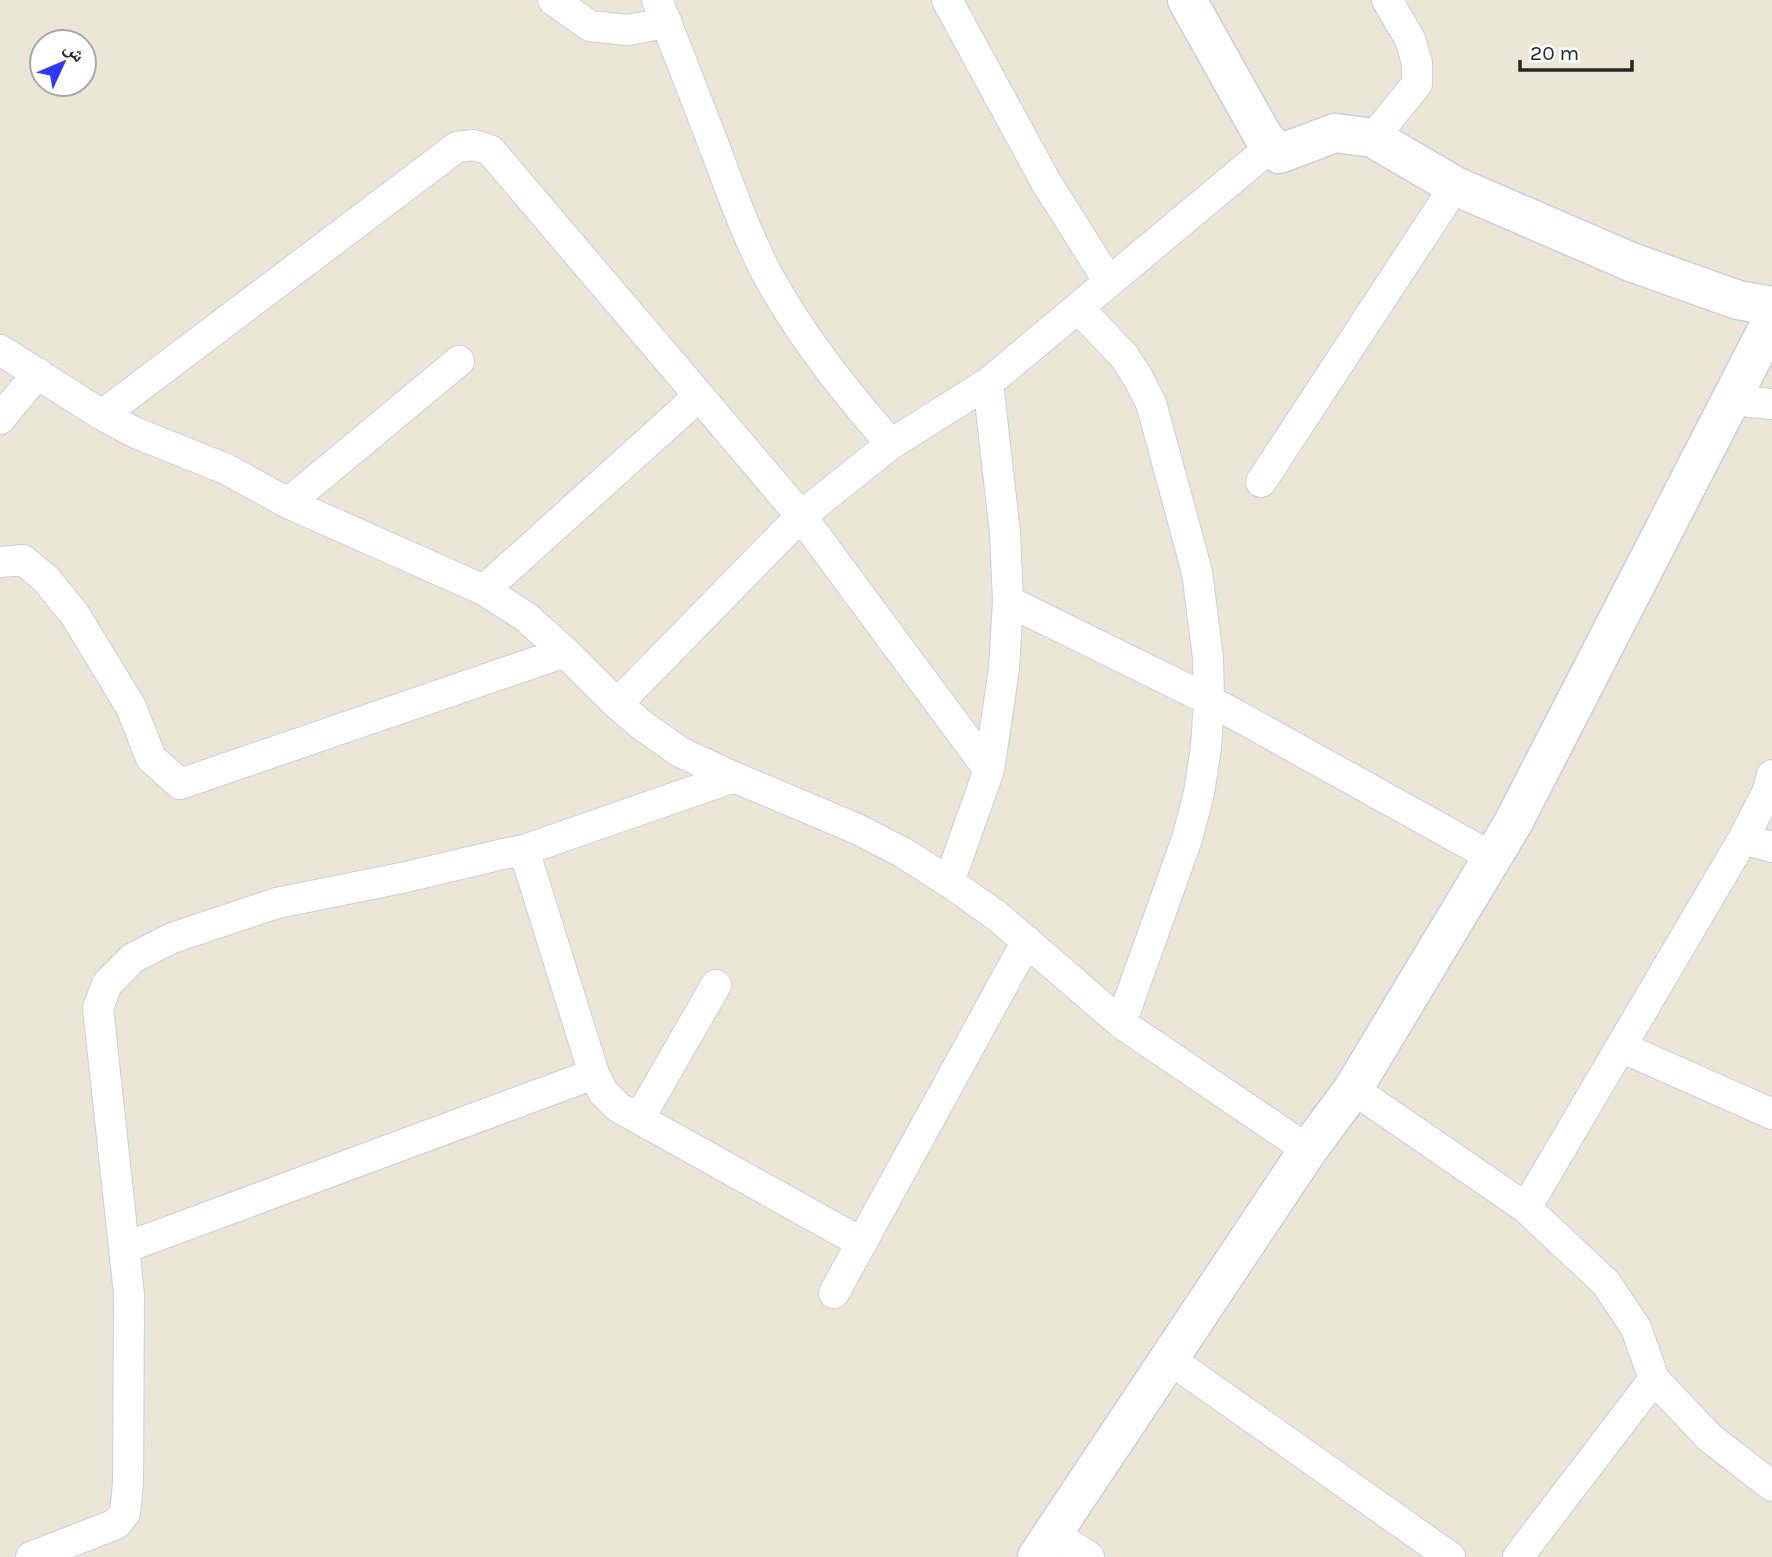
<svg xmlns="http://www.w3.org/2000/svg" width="1772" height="1557" font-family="Karla,'Noto Naskh Arabic',sans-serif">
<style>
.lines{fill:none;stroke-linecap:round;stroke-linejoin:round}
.minor-casing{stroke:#cccde2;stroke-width:32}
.tertiary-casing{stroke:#cccde2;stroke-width:41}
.minor{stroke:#fff;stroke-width:30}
.tertiary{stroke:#fff;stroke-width:38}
</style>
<rect width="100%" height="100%" fill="#ece6d6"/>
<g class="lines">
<defs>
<path id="minor" d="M553,0L590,26L627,30L667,23
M657,0C679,54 700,109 721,164C734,200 748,237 766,272C800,335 844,390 891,444
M947,0L1046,182L1109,282
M1373,138L1417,84V63L1410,39L1387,0
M1078,308L1124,356L1138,378L1151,403L1197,572L1208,658L1209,700L1206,747L1199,793L1187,839L1121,1023
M0,350L102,415L136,433L226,469L288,503L484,590L526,617L565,652L617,704L643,726L680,752L734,777L857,829L902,852L949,882L997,916L1121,1023L1308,1150
M1731,400L1772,404
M102,415L457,147L474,145L490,150L801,516L989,770
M0,419L38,373
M1261,482L1455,186
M288,503L459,361
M0,562L23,560L46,579L75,615L131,707L151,758L180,784L565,652
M484,590L699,396
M1008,601L1209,700L1492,857
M617,704L801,516L891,444L988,383L1272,146
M1743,839L1772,847
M524,850L594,1074L603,1092L618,1107L862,1243
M949,882L989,770L1004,669L1008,601L1005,533L988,383
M1621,1047L1772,1114
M1353,1089L1526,1208L1606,1283L1636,1328L1654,1379L1710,1438L1772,1486
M639,1119L716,985
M1526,1208L1743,839L1767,793L1772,775
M124,1248L594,1074
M834,1293L1027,941
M1168,1358L1450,1557
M1053,1534L1089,1557
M31,1557L116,1524L125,1513L128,1484L129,1294L98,1008L107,984L133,958L172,938L277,903L406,877L503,854L524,850L734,777
M1518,1557L1654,1379"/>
<path id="tertiary" d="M1187,0L1263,136L1279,154L1335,133L1373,138L1455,186L1631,262L1738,300L1772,306
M1037,1557L1308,1150L1353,1089L1513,823L1772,320"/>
</defs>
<use href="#minor" class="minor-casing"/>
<use href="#tertiary" class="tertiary-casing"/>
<use href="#minor" class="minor"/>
<use href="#tertiary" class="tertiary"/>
</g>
<g transform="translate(63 63) rotate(46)"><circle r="33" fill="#ffffff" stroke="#a9a9a9" stroke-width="2"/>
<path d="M0-5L12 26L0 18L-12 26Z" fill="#3038ff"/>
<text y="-10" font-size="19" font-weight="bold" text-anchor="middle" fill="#272727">ش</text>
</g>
<path d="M1520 60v10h112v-10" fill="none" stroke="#272727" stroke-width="3.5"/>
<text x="1530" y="60" font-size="21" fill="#272727" stroke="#ffffff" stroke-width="5" paint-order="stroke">20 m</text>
</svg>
